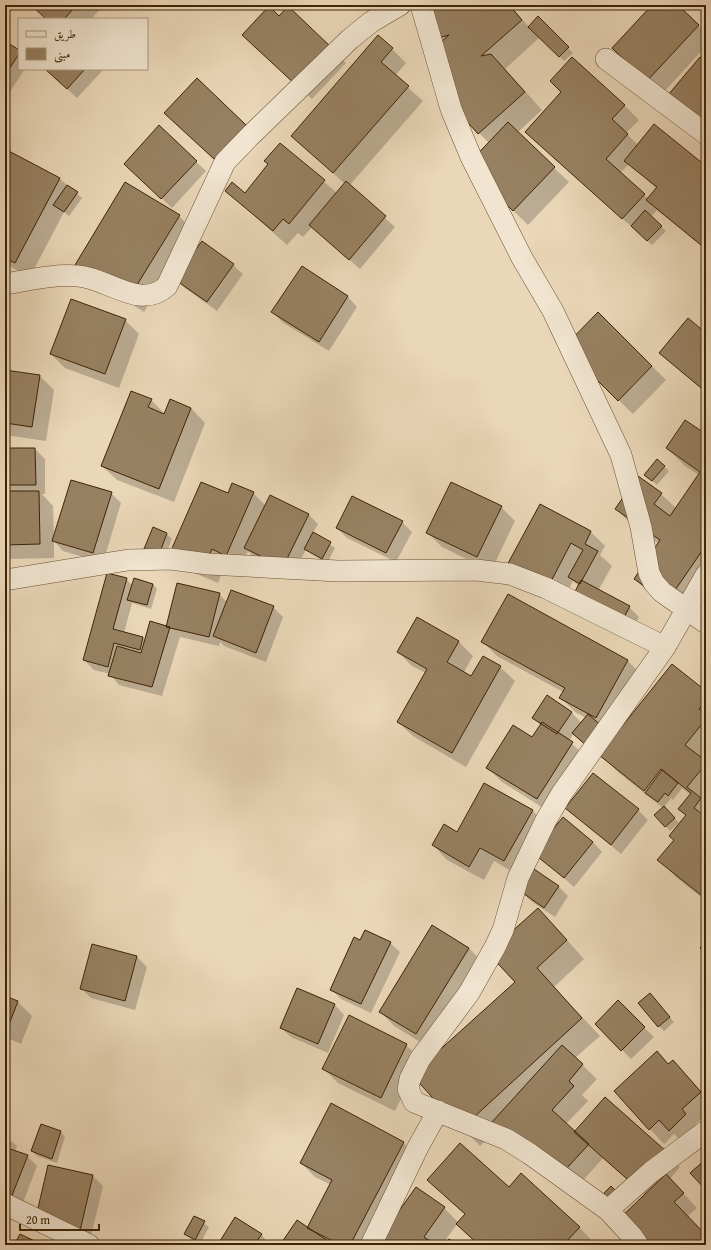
<svg xmlns="http://www.w3.org/2000/svg" width="711" height="1250" font-family="'Gentium Book Plus',Amiri,serif">
<style>
.shadow{fill:#0003;fill-rule:evenodd}
.building{fill:#978162;stroke:#3e2405}
.lines{fill:none;stroke-linecap:round;stroke-linejoin:round}
.minor-casing{stroke:#695132;stroke-width:22}
.minor{stroke:#f1e5d1;stroke-width:21}
</style>
<rect width="100%" height="100%" fill="#ead7b8"/>
<filter id="stains"><feTurbulence type="fractalNoise" baseFrequency=".005" numOctaves="4"/><feColorMatrix values="0 0 0 0 .2 0 0 0 0 .09 0 0 0 0 .02 0 0 0 .5 -.17"/></filter>
<radialGradient id="worn" r=".72"><stop offset=".6" stop-color="#630" stop-opacity="0"/><stop offset="1" stop-color="#630" stop-opacity=".3"/></radialGradient>
<path class="shadow" d="M31,5H104L91,19H47Z
M424,5H510L529,27L538,18L573,53L564,61L540,37L505,69L542,110L517,133L569,182L528,225L482,180L489,143L479,133Z
M653,5H676L706,33V46L662,94L627,62Z
M279,17L332,49L346,63L312,99L258,49Z
M5,43L19,52V69H25L5,99Z
M392,49L406,63L395,76L423,101L349,186L395,227L360,269L312,227L303,237L298,233L287,245L226,191L245,194L269,165L280,144L337,193L345,184L292,136Z
M706,63V127L679,105Z
M46,69H104L77,98Z
M624,105L639,120L626,133L638,145L706,167V250L657,210L651,217L666,231L652,245L526,132ZM629,164L657,189L649,199L620,173Z
M159,127L206,171L172,208L135,173Z
M5,151L60,179L82,198L69,216L64,212L30,277L5,264Z
M179,216L193,230L144,312L91,279Z
M233,265L243,274L217,311L185,288L176,279Z
M302,268L348,297L357,307L329,351L282,322L273,312Z
M125,320L139,334L119,388L65,368L51,354Z
M706,334V393L660,353Z
M579,362L652,366L666,380L633,414Z
M5,371L40,376L54,390L46,441L5,435Z
M151,400L165,414L191,408L205,423L174,502L117,480L102,466Z
M706,435V589L695,606L653,597L635,579L659,544L634,527L616,509L661,494L676,508L699,475L685,466L667,448Z
M5,449H35L45,459V494H42L53,506L54,539L111,493L121,503L103,563L63,551L54,541V558L5,559Z
M664,466L669,471L657,485L645,475Z
M253,493L266,506L308,514L318,524L313,533L335,548L327,563L306,549L293,576L255,558L248,551L241,569L226,563L218,583L185,569L229,494Z
M540,505L591,532L605,546L600,555L612,566L598,591L629,607L639,617L630,634L573,581L561,603L521,581Z
M501,507L515,521L491,571L442,547L428,533Z
M402,522L412,532L396,562L347,538L337,528Z
M153,528L167,534L172,539L164,559Z
M126,579L133,586L153,584L157,589L151,609L132,603L124,633L143,638L145,640L219,594L227,602L273,607L283,617L266,662L224,646L220,642L219,646L180,637L162,696L119,685L110,674L94,670L84,660Z
M508,595L628,661L642,675L611,732L574,733L569,741L586,757L551,813L502,782L488,768L532,739L541,725L533,718L547,697L572,713L582,723L586,718L575,712L561,698L563,692L497,656L483,642Z
M417,618L459,642L473,656L464,672L472,677L483,657L500,667L515,681L466,767L413,736L398,722L426,673L412,666L398,652Z
M5,621L11,628L5,651Z
M706,692V759L705,761L706,762V901L677,878L659,860L674,840L686,816L679,809L691,795L682,788L673,800L671,798L664,807L679,823L670,831L655,815L663,808L619,773L601,755Z
M484,784L533,811L547,825L518,875L494,861L484,880L447,860L433,845L457,833Z
M566,808L638,810L648,820L621,854Z
M593,842L602,852L574,887L535,853Z
M558,886L568,896L555,917L531,901L521,891Z
M555,927L584,959L554,987L600,1036L575,1058L597,1079L582,1095L588,1101L566,1124L575,1132L666,1153L680,1167L670,1179L697,1208L688,1216L706,1236V1245H643L645,1195L603,1158L571,1194L500,1128L480,1146L462,1128L516,982Z
M361,941L390,943L400,952L371,1013L341,999L331,989Z
M93,945L137,957L147,967L135,1010L91,998L81,988Z
M469,948L483,963L430,1048L394,1026L380,1011Z
M650,994L674,1022L664,1031L659,1026Z
M5,997L18,1002L32,1016L21,1044L5,1037Z
M618,1002L654,1037L631,1059L596,1024Z
M335,1005L344,1015L328,1053L291,1037L281,1028Z
M406,1045L421,1059L395,1111L338,1083L323,1068Z
M657,1053L669,1065L673,1062L706,1097V1115L696,1124L700,1129L684,1144L674,1134L664,1144L650,1129Z
M41,1126L61,1132L65,1137L57,1163L37,1156L32,1151Z
M5,1136L17,1146L15,1152L27,1156L37,1166L21,1208L5,1201Z
M403,1143L418,1157L371,1245H282L308,1229L331,1185L315,1177L301,1163Z
M49,1166L93,1176L103,1186L90,1240L46,1230Z
M509,1189L579,1227L596,1245H478L457,1224L442,1245H381L444,1208L459,1223L466,1215L447,1198Z
M194,1217L209,1227L200,1244L185,1234Z
M261,1234L270,1245H225L221,1240Z"/>
<path class="building" d="M31,5H77L64,19H46Z
M423,5H509L522,20L481,56L491,54L525,92L478,134L440,91L431,51L449,35L432,40Z
M652,5H678L699,25L647,81L612,48Z
M269,6L279,16L288,6L332,48L297,86L242,35Z
M538,16L569,47L559,57L528,27Z
M378,35L393,48L381,62L409,86L333,173L291,136Z
M5,41L19,50V54L5,75Z
M572,57L625,105L612,119L628,134L606,159L645,194L622,219L525,132L561,92L550,81Z
M700,57L706,62V113L700,121L668,95Z
M45,69H85L67,89Z
M197,78L246,125L214,159L164,113Z
M508,122L555,167L513,211L466,166Z
M654,124L706,166V249L646,200L657,187L624,161Z
M159,125L197,161L161,199L124,164Z
M280,143L325,180L289,224L283,219L273,231L225,191L232,182L245,193L268,164L264,161Z
M5,149L60,178L15,263L5,258Z
M346,181L386,216L349,260L309,225Z
M125,182L180,215L129,298L75,265Z
M67,185L78,192L64,212L53,205Z
M645,210L662,226L647,241L631,226Z
M202,241L234,264L207,302L174,279Z
M302,266L348,296L319,342L271,312Z
M71,299L126,319L105,374L50,354Z
M598,312L652,366L618,401L564,347Z
M688,318L706,333V392L659,353Z
M5,370L40,375L32,427L5,423Z
M131,391L152,399L148,407L164,414L170,399L191,408L159,489L101,466Z
M685,420L706,434V545L667,602L634,579L660,540L615,509L638,476L662,493L654,504L670,516L700,472L666,448Z
M5,448H35L36,485H5Z
M657,459L665,466L652,481L644,475Z
M71,480L112,492L93,553L52,541Z
M201,482L228,493L232,483L254,492L226,556L212,549L203,569L169,555Z
M451,482L502,506L477,557L426,533Z
M5,491H39L40,544L5,545Z
M270,495L309,514L283,567L244,548Z
M352,496L403,521L386,553L336,528Z
M540,504L591,531L585,544L598,551L580,584L568,577L583,550L571,543L547,589L506,567Z
M153,527L167,533L159,555L144,549Z
M313,532L331,542L322,559L304,549Z
M107,573L127,578L113,629L143,637L140,650L114,643L108,667L83,660Z
M134,578L153,584L147,605L127,600Z
M581,580L630,606L620,625L571,599Z
M177,583L220,593L209,637L166,627Z
M231,590L274,606L256,653L213,636Z
M508,594L628,660L596,718L559,698L565,688L481,642Z
M706,594V626L690,611Z
M417,617L459,641L447,662L471,676L483,656L501,666L452,753L397,722L427,669L397,652Z
M150,621L170,627L152,687L108,676L117,646L141,653Z
M672,664L706,691V701L699,709L706,715V719L685,745L706,761V764L687,787L701,798L694,808L706,817V899L657,860L674,840L669,836L686,815L678,809L691,793L661,769L644,791L599,755Z
M547,695L572,712L557,734L532,718Z
M588,714L604,728L588,747L572,733Z
M542,722L573,742L537,799L486,768L513,725L532,737Z
M662,770L678,783L668,796L665,793L658,802L645,793Z
M593,773L639,809L611,845L565,808Z
M484,783L533,810L504,861L480,848L469,867L432,845L444,824L457,832Z
M664,806L675,818L665,827L654,815Z
M563,817L593,842L564,878L533,853Z
M534,869L559,886L544,908L520,891Z
M538,908L567,940L537,968L582,1018L461,1129L412,1075L515,982L488,953Z
M432,925L469,948L416,1034L379,1012Z
M365,930L391,942L361,1004L330,990L354,937L360,940Z
M706,940V952L700,948Z
M92,944L137,956L125,1001L80,989Z
M297,988L335,1004L318,1044L280,1028Z
M650,993L670,1017L658,1027L638,1003Z
M5,996L18,1001L7,1030L5,1029Z
M618,1000L645,1027L621,1051L595,1024Z
M349,1015L407,1044L381,1098L322,1069Z
M562,1045L583,1064L569,1081L574,1086L552,1110L589,1144L556,1180L492,1122Z
M657,1051L668,1064L673,1060L701,1092L682,1109L686,1114L669,1131L659,1120L649,1130L614,1091Z
M605,1097L667,1152L636,1187L574,1132Z
M331,1103L404,1142L350,1245H341L307,1228L332,1180L300,1163Z
M41,1124L61,1131L52,1159L31,1151Z
M460,1143L509,1187L521,1173L580,1227L563,1245H476L478,1244L456,1224L465,1214L427,1180Z
M10,1149L28,1155L11,1198L5,1196V1162Z
M706,1159V1190L690,1173Z
M48,1165L93,1175L80,1231L35,1221Z
M666,1174L684,1193L674,1202L706,1235V1241L702,1245H642L618,1220Z
M611,1186L621,1196L595,1202Z
M416,1187L445,1207L424,1237L436,1245H381L377,1242Z
M194,1216L205,1221L195,1240L184,1234Z
M235,1217L262,1234L254,1245H226L220,1241Z
M297,1220L334,1245H280Z
M20,1234L43,1245H14Z
M449,1239L457,1245H445Z"/>
<g class="lines">
<defs>
<path id="minor" d="M421,5L451,109L471,157L522,258L553,311L621,455L641,527L649,573L654,583L662,592L706,623
M606,59L706,134
M5,284C29,280 54,274 78,276C108,278 140,311 167,286L225,162L250,136L350,39L371,22L400,5
M5,580L128,560L171,559L208,564L338,571L476,570L510,574L546,588L665,647
M5,1204L89,1245
M608,1210L651,1172L706,1131
M371,1245L418,1147L438,1111
M638,1245L632,1236L608,1210L530,1154L506,1139L414,1102L408,1089L410,1079L420,1059L469,993L495,947L503,930L518,878L546,820L562,793L665,647L706,575"/>
</defs>
<use href="#minor" class="minor-casing"/>
<use href="#minor" class="minor"/>
</g>
<rect width="711" height="1250" fill="none" stroke="#ead7b8" stroke-width="20"/>
<rect x="6" y="6" width="699" height="1238" fill="none" stroke="#3e2405" stroke-width="2"/>
<rect x="10" y="10" width="691" height="1230" fill="none" stroke="#3e2405"/>
<rect x="18" y="18" width="130" height="52" fill="#f1e5d1" stroke="#a9987f"/>
<rect x="26" y="31" width="20" height="6" fill="#f1e5d1" stroke="#a9987f"/>
<text x="54" y="38" font-size="12" fill="#3e2405">طريق</text>
<rect x="26" y="48" width="20" height="12" fill="#978162" stroke="#a9987f"/>
<text x="54" y="58" font-size="12" fill="#3e2405">مبنى</text>
<path d="M20 1224v6h79v-6" fill="none" stroke="#3e2405" stroke-width="2"/>
<text x="26" y="1224" font-size="12" fill="#3e2405" stroke="#f1e5d1" stroke-width="3" paint-order="stroke">20 m</text>
<rect width="100%" height="100%" filter="url(#stains)"/>
<rect width="100%" height="100%" fill="url(#worn)"/>
</svg>
